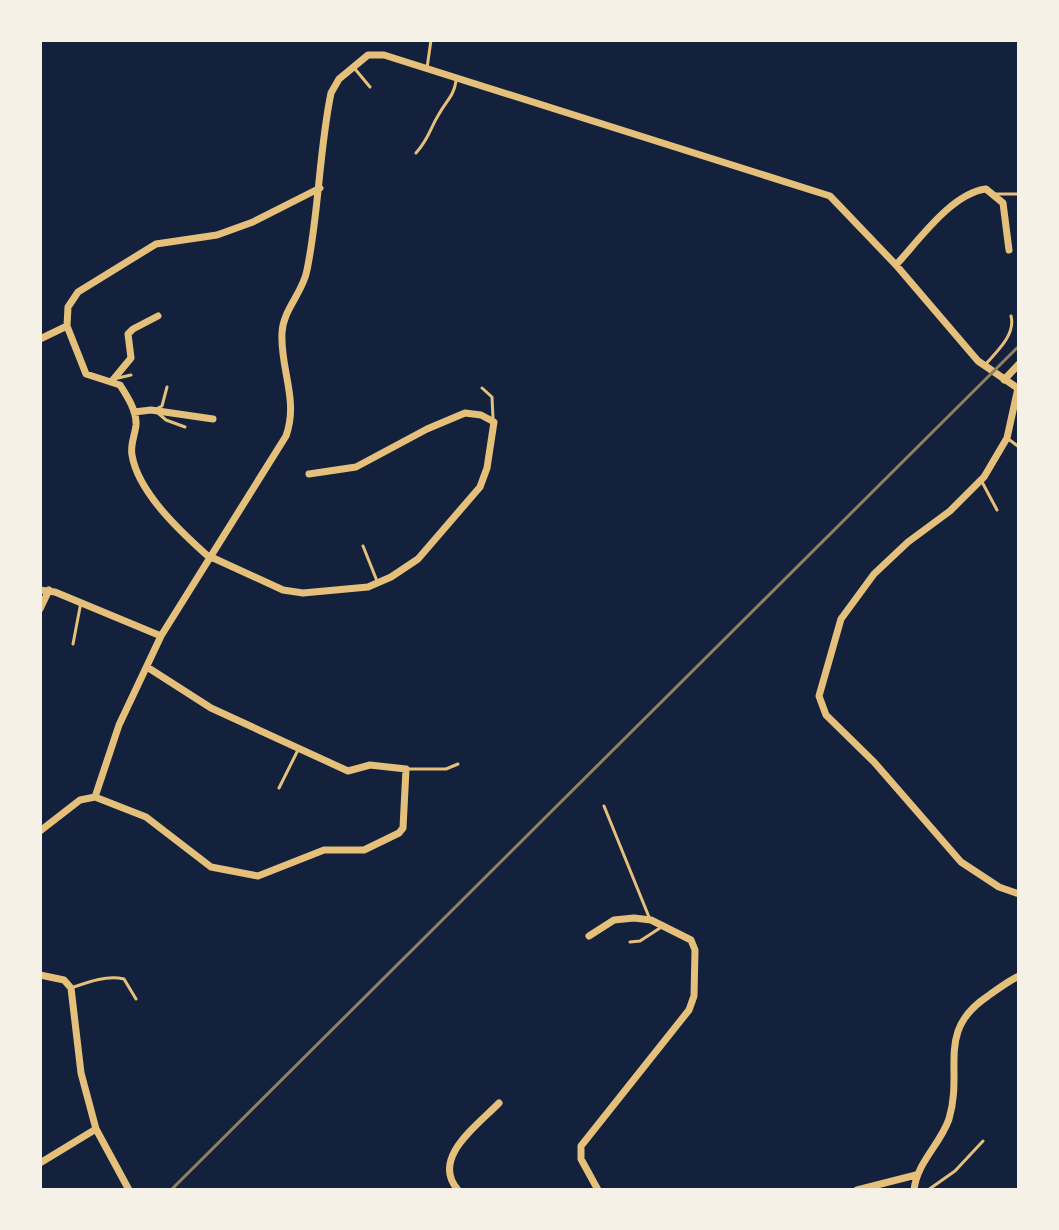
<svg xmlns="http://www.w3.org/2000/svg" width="1059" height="1230" font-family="'Roboto Condensed',sans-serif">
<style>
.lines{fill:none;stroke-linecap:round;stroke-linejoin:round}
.service{stroke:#e5c07b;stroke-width:3}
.minor{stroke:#e5c07b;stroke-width:7}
.rail{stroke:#918062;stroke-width:3}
</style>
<rect width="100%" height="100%" fill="#14213d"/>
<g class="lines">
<path class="service" d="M427,68L431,40
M355,69L370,87
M416,153C430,137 429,130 439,114C446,101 454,96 456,81
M995,194H1019
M984,366C996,352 1016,335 1011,316
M118,378L131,375
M482,388L492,397L493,418
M158,408L162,406L167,387
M158,413L166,420L185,427
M1007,438L1019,447
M981,480L997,510
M363,546L377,581
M73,644L81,602
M406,769H446L458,764
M279,788L299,748
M604,806L649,917
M630,942L640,941L660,928
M71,988C88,982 106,975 124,979L136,999
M928,1190L955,1171L983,1141"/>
<path class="minor" d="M896,265C919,240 952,193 986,189L1003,203L1009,250
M40,339L67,326
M1004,380L1019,364
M112,381L131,358L128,334L133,329L158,316
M1018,388L1007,438L984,477L950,511L908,542L874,574L841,619L819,696L826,715L874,762L961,862L999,887L1019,894
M134,412L151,410L213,419
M211,557L283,590L303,593L368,587L391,577L418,559L480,487L487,468L494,422L481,415L465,413L427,429L356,467L309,474
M210,558C183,534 138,493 132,455C130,445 135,435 136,425C137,411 127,396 120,385L86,374L67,326L68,307L78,292L156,244L217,235L253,222L320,188
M40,590L55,592L161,636
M40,609L49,590
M95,797L119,725L161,636L286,436C299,400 280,369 282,333C283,309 303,293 307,270C319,212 319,151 331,93L339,79L368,55H384L830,196L896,265L978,361L1019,389
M40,831L80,800L95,797L146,817L211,867L258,876L324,850H364L399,833L403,828L406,769L370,765L348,771L211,708L147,667
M589,936L614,920L634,918L651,920L691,940L695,950L694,996L689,1010L581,1146V1159L598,1190
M40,975L64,980L71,988L81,1073L96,1129L129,1190
M40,1163L96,1129
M458,1190C430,1158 478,1125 499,1103
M857,1190L916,1175
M914,1190C917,1162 940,1145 949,1119C964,1069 935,1031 988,996C998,989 1008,981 1019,976"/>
<path class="rail" d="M171,1190L1019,346"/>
</g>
<rect width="1059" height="1230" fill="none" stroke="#f6f1e7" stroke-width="84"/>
</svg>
